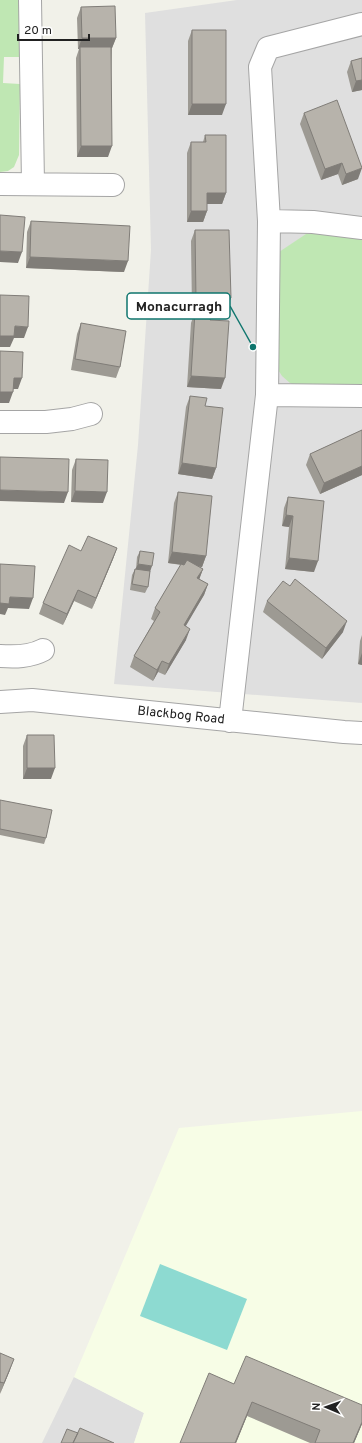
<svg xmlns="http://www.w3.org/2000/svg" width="362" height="1443" font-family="Overpass,sans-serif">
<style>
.residential{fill:#dfdfdf}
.education{fill:#f7fde6}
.grass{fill:#bfe7b3}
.pitch{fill:#8ddad1}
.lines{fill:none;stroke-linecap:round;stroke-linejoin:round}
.minor-casing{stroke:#a5a5a5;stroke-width:24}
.minor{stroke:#fff;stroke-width:22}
.wall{fill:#9d9a93}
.shaded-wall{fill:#807d78}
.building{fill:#b7b3ab;stroke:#807d78}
.labels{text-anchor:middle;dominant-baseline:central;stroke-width:3;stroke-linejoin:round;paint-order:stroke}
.street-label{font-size:13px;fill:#212121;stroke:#fff}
.leader{fill:none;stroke:#0f766e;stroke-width:1.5}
.callout-dot{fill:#0f766e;stroke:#fff;stroke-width:1.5}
.callout{fill:#fff;stroke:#0f766e;stroke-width:1.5}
.callout-label{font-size:14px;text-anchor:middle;font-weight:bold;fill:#212121}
</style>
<rect width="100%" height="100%" fill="#f1f1e9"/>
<path class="residential" d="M237,0H362V703L114,684L138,445L151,250L145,13Z
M74,1377L144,1413L134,1443H42Z"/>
<path class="education" d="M362,1111V1443H134L144,1413L74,1377L179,1128Z"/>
<path class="grass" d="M0,0H21V57H4L3,83L20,84L19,155L14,167L8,171L0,172Z
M329,232L362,236V387L302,388L290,383L282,376L275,365L276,254L306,234Z"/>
<path class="pitch" d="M160,1264L247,1299L227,1350L140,1316Z"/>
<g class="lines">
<defs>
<path id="minor" d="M30,0L33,183
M0,184L113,185
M269,221L313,222L362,228
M267,395L362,396
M0,422H46L72,419L91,414
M0,656C15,657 30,657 43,650
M0,702L32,700L344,732L362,733
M230,721L267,395L269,221L260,67L268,48L362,24"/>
</defs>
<use href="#minor" class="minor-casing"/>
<use href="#minor" class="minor"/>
</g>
<path class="wall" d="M81,7L116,38L112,48L108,157H77L76,58L79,49H78L77,18Z
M192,30L222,115H188V41Z
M362,58V90L352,92L347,72L351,61Z
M304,113L358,179L342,185L338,174L321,180L300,124Z
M205,135L226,193L222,204H207V211L203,222H187V153L191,142H203Z
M31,221L124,272L26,268L27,232Z
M195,230L227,309L192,310L191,241Z
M195,312L221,389L187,387L191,323Z
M81,323L120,367L116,378L71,370L77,334Z
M190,396L205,406L216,468L212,479L178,474L186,407Z
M362,430V475L320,494L306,465L310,454Z
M76,459L103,503L71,502L72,470Z
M178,492L206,556L202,567L198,566L203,569L199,579L208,584L204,595L185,626L186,640L165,675L158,672L153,681L130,667L134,656L154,621L151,619L155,608L181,565L168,563L174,503Z
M288,497L314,572L285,569L289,527L282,526L284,508Z
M117,548L113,559L92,609L74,601L63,625L39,614L43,603L81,551Z
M140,551L150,571L148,587L145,593L130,590L132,575L135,569H136L137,557Z
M267,601L343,632L322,659L263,612Z
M362,635V665L358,664L360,641Z
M27,735L51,779H23V746Z
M0,800L46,838L44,844L0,835Z
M0,1353L10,1370L0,1394Z
M234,1384L362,1424L354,1443H310L247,1416L236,1443H180Z"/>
<path class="shaded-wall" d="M82,38H116L112,48L80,47L79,49H78Z
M362,80V90L352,92L356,81Z
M192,104H226L222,115H188Z
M81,146H112L108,157H77Z
M342,163L338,174L321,180L325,169Z
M362,168L358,179L342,185L346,174Z
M207,193H226L222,204H203Z
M191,211H207L203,222H187Z
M0,251L22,252L18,263L0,262Z
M30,257L128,261L124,272L26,268Z
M231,298L227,309L192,310L196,299Z
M15,326L28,327L24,338H14L10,347H0V336Z
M191,376L225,378L221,389L187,387Z
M14,378H22L18,389H10Z
M0,392H13L9,403H0Z
M182,463L216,468L212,479L178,474Z
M362,466V475L320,494L324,483Z
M0,490L68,492L64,503L0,501Z
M75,491L107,492L103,503L71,502Z
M286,515L293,516L289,527L282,526Z
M117,548L113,559L92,609L96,598Z
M172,552L206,556L202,567L168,563Z
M289,558L318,561L314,572L285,569Z
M138,564L152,566L150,572L135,570Z
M203,569L199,580L197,578Z
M208,584L204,595L180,636L184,625Z
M78,590L74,601L63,625L67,614Z
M10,597L33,598L29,609L8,608L5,615L0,614V603Z
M347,621L343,632L322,659L326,648Z
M190,629L186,640L165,675L169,664Z
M362,653V665L358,664Z
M162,661L158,672L153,681L157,670Z
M27,768H55L51,779H23Z
M14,1359L10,1370L0,1394L4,1383Z
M252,1402L247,1416L236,1443H235Z
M362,1422V1424L354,1443H353Z"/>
<path class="building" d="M115,6L116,38H82L81,7Z
M192,30H226V104H192Z
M80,47H111L112,146H81Z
M362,58V80L356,81L351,61Z
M337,100L362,168L346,174L342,163L325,169L304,113Z
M205,135H226V193H207V211H191V142H206Z
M0,215L25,217L22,252L0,251Z
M31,221L130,226L128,261L30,257Z
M195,230H229L231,298L196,299Z
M0,295L29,296L28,327L15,326L14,336H0Z
M195,312L211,313L210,320L229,321L225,378L191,376Z
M81,323L126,331L120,367L75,359Z
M0,351L23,352L22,378H14L13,392H0Z
M190,396L207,398L205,406L223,408L216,468L182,463Z
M362,430V466L324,483L310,454Z
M0,457L69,459L68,492L0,490Z
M76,459L108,460L107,492L75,491Z
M178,492L212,496L206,556L172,552Z
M288,497L324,501L318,561L289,558L293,516L286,515Z
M88,536L117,548L96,598L78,590L67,614L43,603L69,545L81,551Z
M140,551L154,553L152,566L138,564Z
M187,560L203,569L197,578L208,584L184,625L190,629L169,664L162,661L157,670L134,656L160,612L155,608L181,564L184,565Z
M0,564L35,566L33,598L10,597L9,604L0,603Z
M135,569L150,571L148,587L132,584Z
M295,579L347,621L326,648L267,601L283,581L290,586Z
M27,735H54L55,768H27Z
M0,800L52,810L46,838L0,829Z
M0,1353L14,1359L4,1383L0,1382V1383Z
M246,1356L362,1405V1422L353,1443H315L320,1430L252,1402L235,1443H180L209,1373L234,1384Z
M80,1428L114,1443H73Z
M67,1429L78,1433L73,1443H61Z"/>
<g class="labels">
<g class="street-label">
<text transform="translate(181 716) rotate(6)">Blackbog Road</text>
</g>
</g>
<path class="leader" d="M253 347L230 306"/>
<circle class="callout-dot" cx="253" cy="347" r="4"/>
<rect class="callout" x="127" y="293" width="103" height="26" rx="4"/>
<g class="callout-label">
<text x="179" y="311">Monacurragh</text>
</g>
<g transform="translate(326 1407) rotate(272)" stroke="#ffffff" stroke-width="3" paint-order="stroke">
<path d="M0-3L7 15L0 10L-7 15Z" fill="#212121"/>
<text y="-6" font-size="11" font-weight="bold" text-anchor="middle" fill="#212121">N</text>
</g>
<path d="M18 34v6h71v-6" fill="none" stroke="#212121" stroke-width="2"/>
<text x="24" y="34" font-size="12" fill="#212121" stroke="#ffffff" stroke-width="3" paint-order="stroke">20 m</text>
</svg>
